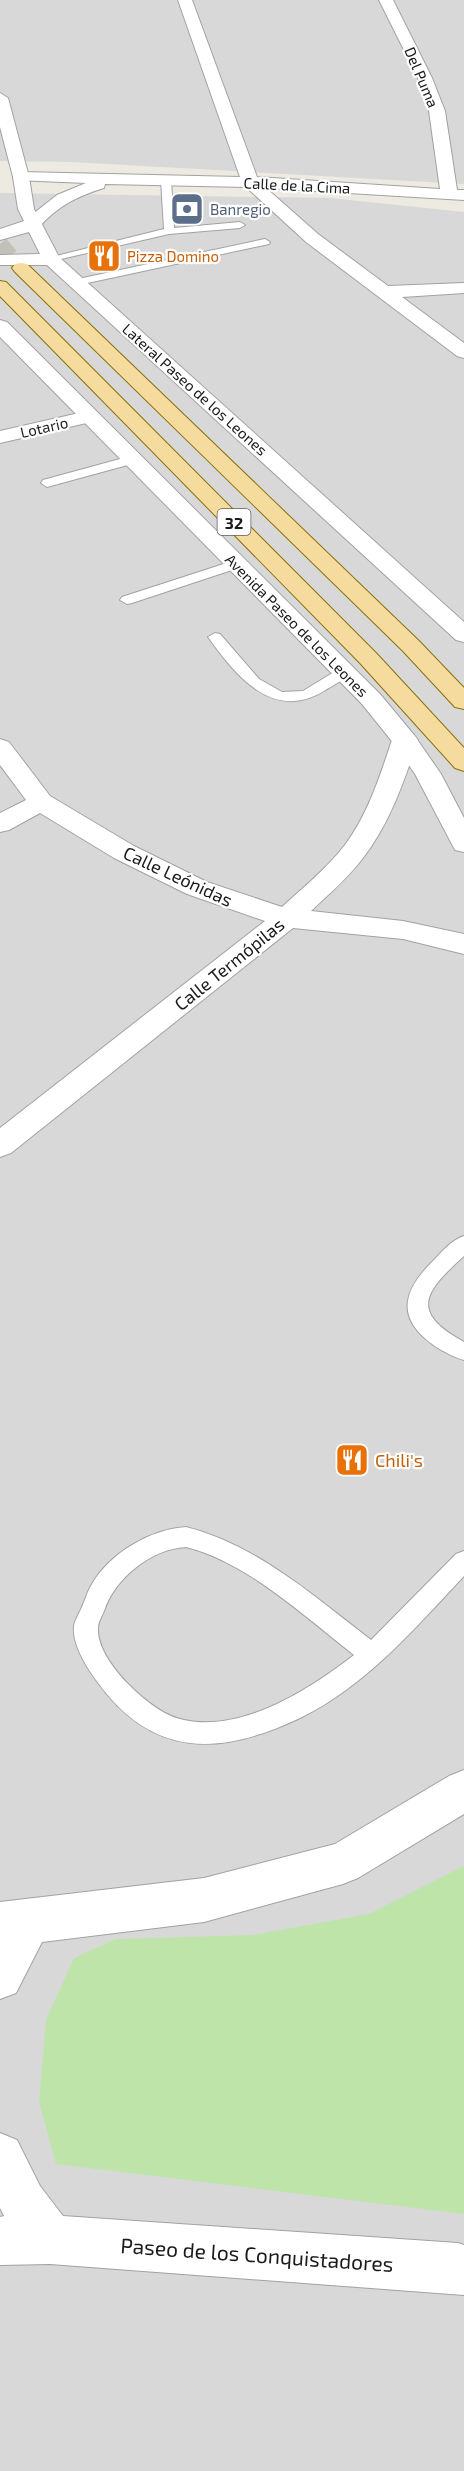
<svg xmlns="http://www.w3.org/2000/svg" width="464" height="2471" font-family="'Exo 2',sans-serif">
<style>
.residential{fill:#d9d8d8}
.grass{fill:#bee4aa}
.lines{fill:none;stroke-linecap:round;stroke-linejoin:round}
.primary-tunnel{stroke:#c2c1b9;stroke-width:16;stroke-dasharray:16 8;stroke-linecap:butt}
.service-casing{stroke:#a2a2a2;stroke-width:2}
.minor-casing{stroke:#a2a2a2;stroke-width:2}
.tertiary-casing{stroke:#a2a2a2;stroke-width:2}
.primary-casing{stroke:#88710a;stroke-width:2}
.service{fill:#fff;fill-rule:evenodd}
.minor{fill:#fff;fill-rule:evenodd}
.tertiary{fill:#fff;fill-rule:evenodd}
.primary{fill:#f5dc9e;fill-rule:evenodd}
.labels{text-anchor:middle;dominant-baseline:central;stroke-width:4.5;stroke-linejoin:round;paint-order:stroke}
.far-street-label{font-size:15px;fill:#1b1b1b;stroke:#fff}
.far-service-label{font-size:15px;fill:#4e5e75;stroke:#fff;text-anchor:start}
.far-food-label{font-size:15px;fill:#c56008;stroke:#fff;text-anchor:start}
.shield{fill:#fff;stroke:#5f5f5f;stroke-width:1.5}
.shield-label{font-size:16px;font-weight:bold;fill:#1b1b1b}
.street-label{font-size:18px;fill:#1b1b1b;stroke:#fff}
.food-label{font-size:18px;fill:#c56008;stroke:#fff;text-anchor:start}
.near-street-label{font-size:21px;fill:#1b1b1b;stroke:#fff}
</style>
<rect width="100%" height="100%" fill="#eceae1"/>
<path class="residential" d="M0,0H464V184L72,162L0,161Z
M0,193L330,198L464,212V2471H0Z"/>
<path class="grass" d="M464,1866V2214L56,2164L39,2102L46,2020L74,1958L116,1939L252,1935L369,1914Z"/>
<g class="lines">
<path class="primary-tunnel" d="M0,244L21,268"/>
<defs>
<path id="service" d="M166,177L171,180L174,228L240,222L245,225L240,228L169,234L48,262V258L164,229L161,180Z
M265,239L270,242L269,244L78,285L73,282L78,279Z
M131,456L137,460L135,463L47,487L41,483L43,480Z
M236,560L241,561L243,564L241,567L132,603L127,604L120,600L122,597Z
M215,633L220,634L259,679L282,692L303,691L339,669H349L351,672C345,680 333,685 324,691C273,722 236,676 208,637Z
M464,1236V1256C424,1292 409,1312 464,1342V1360C441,1353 403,1330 408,1301C410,1286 422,1272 432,1262C441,1253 451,1240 464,1236Z
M186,1527C257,1545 314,1596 371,1640L456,1554L464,1551V1576C414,1629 366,1686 300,1718C220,1756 152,1759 96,1680C86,1666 72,1644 74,1626C75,1620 79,1614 81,1609C85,1601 87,1592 92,1584C110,1553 151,1529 186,1527ZM186,1547C247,1562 305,1617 354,1655C310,1689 242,1733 184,1720C163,1716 142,1698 127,1683C114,1669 97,1648 98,1628C98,1622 102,1616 104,1611C115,1578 151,1549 186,1547Z"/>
<path id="minor" d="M178,0H192L257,177L440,189L429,111L418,78L379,0H393L432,78L445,111L457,190H464V200L266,188L318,234L388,286L464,283V293L402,297L464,343V358L457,356L306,242L246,187L105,184L104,188C78,196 58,206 40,226H28L25,222L28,218L57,195L86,183L15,180L13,177L21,172L240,177Z
M88,411L95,413L98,417L95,421L0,443V431Z
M405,732L414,735L418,740C404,781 390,823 363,858C348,878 329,894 311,911L403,921L464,934V954L403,939L293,928L11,1153L0,1157V1128L265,921L187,894L114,858L40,813L9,830L0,832V813L26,800L0,765V739L9,742L50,796L134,846L207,882L282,907C304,887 327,868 345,845C368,814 380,776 392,740L396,735Z
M464,1770V1814L358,1878L343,1884L204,1922L42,1942L16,1993L0,1999V1902L204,1878L335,1844L449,1776Z
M0,2133L17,2140L40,2186L63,2216L458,2243L464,2245V2295L50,2264L0,2265V2217L4,2216L0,2208Z"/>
<path id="tertiary" d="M0,93L8,98L29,177L34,209L59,257L464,622V642L456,640L47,265H0V255L40,254L29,232L0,240V229L24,221L18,209L13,177L0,127Z
M0,320L7,322L380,694L414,735L441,774L464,818V852L455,850L415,774L395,745L362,704L0,337Z"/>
<path id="primary" d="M21,263L27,264L419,641L464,688V709L455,707L403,651L15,272L12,268L15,264Z
M0,281L6,282L376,653L464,748V771L455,768L360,663L0,296Z"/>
</defs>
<use href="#service" class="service-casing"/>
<use href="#minor" class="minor-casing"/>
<use href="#tertiary" class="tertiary-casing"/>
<use href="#primary" class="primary-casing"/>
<use href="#service" class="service"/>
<use href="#minor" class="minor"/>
<use href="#tertiary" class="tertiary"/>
<use href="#primary" class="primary"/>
</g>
<defs>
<symbol id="bank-square" viewBox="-11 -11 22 22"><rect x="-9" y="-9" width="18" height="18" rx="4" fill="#5c6f8a" stroke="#fff"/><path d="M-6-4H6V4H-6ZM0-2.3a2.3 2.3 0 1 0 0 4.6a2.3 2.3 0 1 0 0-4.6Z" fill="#fff"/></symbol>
<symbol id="restaurant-square" viewBox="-11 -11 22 22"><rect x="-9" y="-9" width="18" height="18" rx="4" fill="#e8710a" stroke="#fff"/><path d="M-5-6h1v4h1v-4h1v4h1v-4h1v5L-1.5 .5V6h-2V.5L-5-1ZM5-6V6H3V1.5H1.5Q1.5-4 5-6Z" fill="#fff"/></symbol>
</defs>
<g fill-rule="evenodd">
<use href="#bank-square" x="168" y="190" width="38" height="38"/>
<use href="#restaurant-square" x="85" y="237" width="38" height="38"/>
<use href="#restaurant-square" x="333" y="1441" width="38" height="38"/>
</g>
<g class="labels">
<g class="far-street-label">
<text transform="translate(422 77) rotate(67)">Del Puma</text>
<text transform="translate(297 185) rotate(3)">Calle de la Cima</text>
<text transform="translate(195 389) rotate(42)">Lateral Paseo de los Leones</text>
<text transform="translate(44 427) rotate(-13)">Lotario</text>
<text transform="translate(297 625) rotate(45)">Avenida Paseo de los Leones</text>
</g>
<g class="far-service-label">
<text x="210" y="209">Banregio</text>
</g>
<g class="far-food-label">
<text x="127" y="256">Pizza Domino</text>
</g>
<rect class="shield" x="217.5" y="509" width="33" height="26" rx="4.5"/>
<g class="shield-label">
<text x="234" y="522">32</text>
</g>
<g class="street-label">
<text transform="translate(178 876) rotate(25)">Calle Leónidas</text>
<text transform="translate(229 964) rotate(-39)">Calle Termópilas</text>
</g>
<g class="food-label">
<text x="375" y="1460">Chili's</text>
</g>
<g class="near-street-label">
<text transform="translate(257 2254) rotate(4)">Paseo de los Conquistadores</text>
</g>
</g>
</svg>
